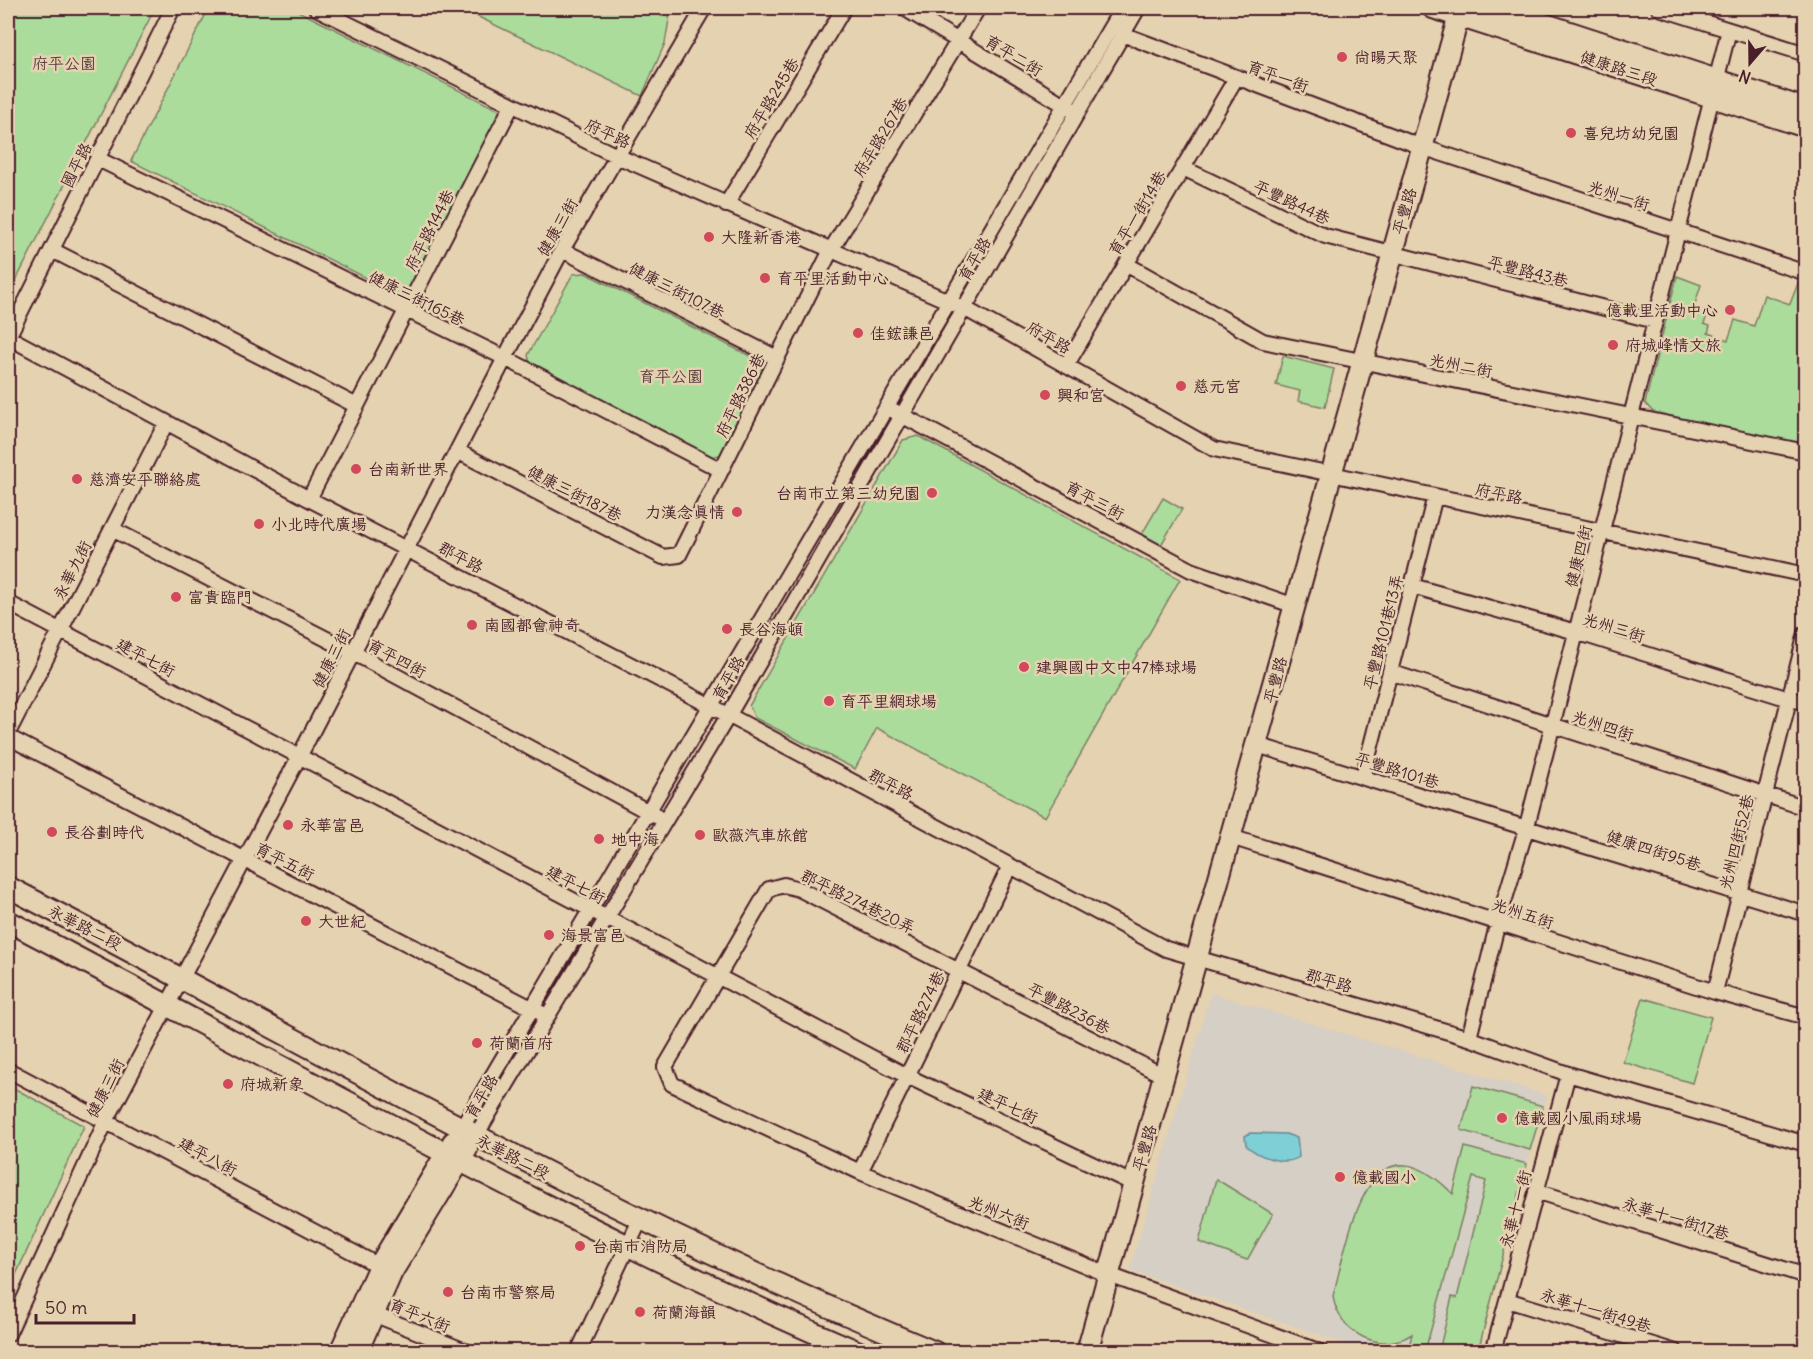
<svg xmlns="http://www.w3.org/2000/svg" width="1813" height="1359" font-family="Delius,'LXGW WenKai TC',sans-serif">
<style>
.built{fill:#d6cfc5}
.green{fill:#acdc9c;stroke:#7b7e64;stroke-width:1.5}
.water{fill:#7ecfd6;stroke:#698992;stroke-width:1.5}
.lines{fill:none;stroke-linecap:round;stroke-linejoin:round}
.street-casing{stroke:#4a1f2b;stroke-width:18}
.secondary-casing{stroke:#4a1f2b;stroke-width:24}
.street{stroke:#e5d2b0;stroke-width:14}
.secondary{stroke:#e5d2b0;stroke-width:20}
.poi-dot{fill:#d1495b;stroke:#e5d2b0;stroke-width:2}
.labels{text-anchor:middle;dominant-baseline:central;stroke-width:5;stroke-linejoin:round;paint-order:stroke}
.street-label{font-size:16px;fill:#4a1f2b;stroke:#e5d2b0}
.poi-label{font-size:16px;fill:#4a1f2b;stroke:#e5d2b0;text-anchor:start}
.park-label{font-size:16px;fill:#593b3c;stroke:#e5d2b0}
</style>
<rect width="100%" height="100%" fill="#e5d2b0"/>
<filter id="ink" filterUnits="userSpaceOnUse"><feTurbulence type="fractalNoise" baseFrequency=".0167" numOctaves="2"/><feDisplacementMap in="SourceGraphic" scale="12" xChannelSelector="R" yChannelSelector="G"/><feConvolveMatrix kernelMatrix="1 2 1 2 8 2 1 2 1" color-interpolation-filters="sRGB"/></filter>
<g filter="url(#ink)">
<path class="built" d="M1211,993L1547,1095L1504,1246L1478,1351H1367L1130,1270Z"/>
<path class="green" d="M8,8H155L8,296Z
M209,8H292L507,114L413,301L131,161Z
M460,8H671L665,43L642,96Z
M585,273L760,361L762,371L723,454L712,457L530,364L528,355L573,274Z
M1677,276L1701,285L1694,307L1708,313L1704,324L1710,326L1708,333L1728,340L1735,320L1754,326L1764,295L1790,304L1800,278L1805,280V446L1653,412L1645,403Z
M1283,356L1334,369L1325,407L1298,401L1300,391L1276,385Z
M918,436L1180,579L1045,817L877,728L855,769L755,718L749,706L903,440Z
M1163,498L1182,509L1161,545L1142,534Z
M1643,998L1711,1017L1692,1083L1623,1062Z
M8,1085L84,1126L8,1292Z
M1473,1086L1543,1106L1530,1150L1461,1130Z
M1465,1147L1527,1164L1478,1351H1439L1452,1297L1457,1298L1486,1181L1473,1177L1425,1351H1408L1412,1334C1380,1355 1338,1333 1333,1296C1349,1237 1367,1107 1453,1194Z
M1216,1179L1273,1214L1247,1260L1199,1242Z"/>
<path class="water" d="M1250,1133L1286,1134L1297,1138L1299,1157C1285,1167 1257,1156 1246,1145L1245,1136Z"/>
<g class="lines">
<defs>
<path id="street" d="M316,8L617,156L964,308L1214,449L1806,575
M904,8L1071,109
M1659,8L1806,54
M1122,34L1422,147L1806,273
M98,159L505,358L721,470
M1183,168L1325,236L1655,321
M726,205L844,8
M52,250L357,406
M562,250L777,358
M1126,264L1263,341L1806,452
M8,337L309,499L711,706L1166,949L1469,1038L1568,1074L1806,1144
M8,337L173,8
M1066,366L1236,78
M894,411L1191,570L1295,606
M457,451L663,557L679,555L831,250L978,8
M309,499L512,105
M112,529L352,652L656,816
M1412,586L1576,632L1789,699L1806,702
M8,603L907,1076L1134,1184
M1390,672L1806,808
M8,733L166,423
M8,737L541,1013
M1257,745L1806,914
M1363,777L1435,496
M1231,837L1715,992L1806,1017
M1715,992L1806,633
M1469,1038L1498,922L1527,826L1729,30
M8,1070L385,1269
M1164,1076L799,889L784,885L769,889L665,1067L672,1084L860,1172L1109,1275L1321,1352
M461,1129L1122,8
M475,1137L728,716L1138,8
M860,1172L1010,866
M1536,1191L1806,1276
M1507,1300L1676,1352
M368,1312L468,1352
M8,1334L106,1121L299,757L505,358L562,250L704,8
M578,1352L640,1220
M1493,1352L1568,1074"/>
<path id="secondary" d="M1433,8L1806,127
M1496,8L1806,109
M8,887C315,1047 614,1221 935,1352
M8,921C289,1068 566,1227 859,1352
M340,1352L379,1266L453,1142
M357,1352L392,1272L467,1149
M1087,1352L1461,8"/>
</defs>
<use href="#street" class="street-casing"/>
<use href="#secondary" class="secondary-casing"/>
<use href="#street" class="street"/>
<use href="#secondary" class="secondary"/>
</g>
</g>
<g class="poi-dot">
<circle cx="1342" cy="57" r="6"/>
<circle cx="1571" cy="133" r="6"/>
<circle cx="709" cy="237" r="6"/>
<circle cx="765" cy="278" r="6"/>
<circle cx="1730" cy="310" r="6"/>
<circle cx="858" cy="333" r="6"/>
<circle cx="1613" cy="345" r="6"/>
<circle cx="1181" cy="386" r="6"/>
<circle cx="1045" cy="395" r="6"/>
<circle cx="356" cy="469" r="6"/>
<circle cx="77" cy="479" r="6"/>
<circle cx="932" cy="493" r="6"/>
<circle cx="737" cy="512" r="6"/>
<circle cx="259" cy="524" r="6"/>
<circle cx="176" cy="597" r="6"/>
<circle cx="472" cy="625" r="6"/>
<circle cx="727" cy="629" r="6"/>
<circle cx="1024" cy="667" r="6"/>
<circle cx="829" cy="701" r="6"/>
<circle cx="288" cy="825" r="6"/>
<circle cx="52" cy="832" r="6"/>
<circle cx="700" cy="835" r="6"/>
<circle cx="599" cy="839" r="6"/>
<circle cx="306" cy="921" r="6"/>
<circle cx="549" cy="935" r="6"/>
<circle cx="477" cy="1043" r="6"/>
<circle cx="228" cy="1084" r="6"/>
<circle cx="1502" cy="1118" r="6"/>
<circle cx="1340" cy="1177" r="6"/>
<circle cx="580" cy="1246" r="6"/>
<circle cx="448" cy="1292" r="6"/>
<circle cx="640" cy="1312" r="6"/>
</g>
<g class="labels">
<g class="street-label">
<text transform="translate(1014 55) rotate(31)">育平二街</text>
<text transform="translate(1619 68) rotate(18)">健康路三段</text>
<text transform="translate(1278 76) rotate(20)">育平一街</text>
<text transform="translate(771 98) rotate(-59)">府平路245巷</text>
<text transform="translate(608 133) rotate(25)">府平路</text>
<text transform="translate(880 137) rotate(-59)">府平路267巷</text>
<text transform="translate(76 165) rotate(-63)">國平路</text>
<text transform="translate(1619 195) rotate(18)">光州一街</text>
<text transform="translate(1292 202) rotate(25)">平豐路44巷</text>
<text transform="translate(1404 211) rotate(-74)">平豐路</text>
<text transform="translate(1137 213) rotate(-59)">育平一街14巷</text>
<text transform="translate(557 227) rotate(-60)">健康三街</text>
<text transform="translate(429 230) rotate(-63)">府平路144巷</text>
<text transform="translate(974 259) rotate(-60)">育平路</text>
<text transform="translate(1528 271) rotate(14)">平豐路43巷</text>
<text transform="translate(677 290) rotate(27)">健康三街107巷</text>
<text transform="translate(417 298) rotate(26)">健康三街165巷</text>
<text transform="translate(1049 337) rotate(30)">府平路</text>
<text transform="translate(1461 365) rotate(11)">光州二街</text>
<text transform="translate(740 395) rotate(-64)">府平路386巷</text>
<text transform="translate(575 493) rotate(27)">健康三街187巷</text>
<text transform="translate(1499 493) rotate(12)">府平路</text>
<text transform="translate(1095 500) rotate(28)">育平三街</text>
<text transform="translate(1578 556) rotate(-76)">健康四街</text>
<text transform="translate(461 557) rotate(28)">郡平路</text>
<text transform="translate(72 570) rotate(-63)">永華九街</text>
<text transform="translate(1614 627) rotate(17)">光州三街</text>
<text transform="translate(1383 632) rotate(-76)">平豐路101巷13弄</text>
<text transform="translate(146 657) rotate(28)">建平七街</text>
<text transform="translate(331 658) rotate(-63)">健康三街</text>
<text transform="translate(397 658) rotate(28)">育平四街</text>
<text transform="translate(728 678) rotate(-60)">育平路</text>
<text transform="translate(1275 680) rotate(-75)">平豐路</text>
<text transform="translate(1603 725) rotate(18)">光州四街</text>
<text transform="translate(1397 770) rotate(17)">平豐路101巷</text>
<text transform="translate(891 784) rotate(28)">郡平路</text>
<text transform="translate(1736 842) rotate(-76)">光州四街52巷</text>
<text transform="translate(1654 850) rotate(18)">健康四街95巷</text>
<text transform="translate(285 861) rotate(27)">育平五街</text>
<text transform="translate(576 884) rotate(28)">建平七街</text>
<text transform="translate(858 901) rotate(26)">郡平路274巷20弄</text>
<text transform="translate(1523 913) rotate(18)">光州五街</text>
<text transform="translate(85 927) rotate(27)">永華路二段</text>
<text transform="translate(1329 980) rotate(16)">郡平路</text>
<text transform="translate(1069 1008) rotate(28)">平豐路236巷</text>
<text transform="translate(920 1012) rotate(-64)">郡平路274巷</text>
<text transform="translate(105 1088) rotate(-63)">健康三街</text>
<text transform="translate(481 1096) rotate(-59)">育平路</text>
<text transform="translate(1008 1105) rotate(25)">建平七街</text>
<text transform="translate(1144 1148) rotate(-74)">平豐路</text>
<text transform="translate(208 1156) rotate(28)">建平八街</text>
<text transform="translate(513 1156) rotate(27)">永華路二段</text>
<text transform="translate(1515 1209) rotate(-75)">永華十一街</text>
<text transform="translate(999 1212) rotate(22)">光州六街</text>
<text transform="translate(1676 1218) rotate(17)">永華十一街17巷</text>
<text transform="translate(1596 1310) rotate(17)">永華十一街49巷</text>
<text transform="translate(420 1315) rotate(22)">育平六街</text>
</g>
<g class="poi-label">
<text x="1354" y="57">尚暘天聚</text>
<text x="1583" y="133">喜兒坊幼兒園</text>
<text x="721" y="237">大隆新香港</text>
<text x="777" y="278">育平里活動中心</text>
<text x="1718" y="310" text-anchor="end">億載里活動中心</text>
<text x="870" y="333">佳鋐謙邑</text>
<text x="1625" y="345">府城峰情文旅</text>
<text x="1193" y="386">慈元宮</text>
<text x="1057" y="395">興和宮</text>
<text x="368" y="469">台南新世界</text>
<text x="89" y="479">慈濟安平聯絡處</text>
<text x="920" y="493" text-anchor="end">台南市立第三幼兒園</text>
<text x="725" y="512" text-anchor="end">力漢念真情</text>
<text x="271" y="524">小北時代廣場</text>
<text x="188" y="597">富貴臨門</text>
<text x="484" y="625">南國都會神奇</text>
<text x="739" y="629">長谷海頓</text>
<text x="1036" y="667">建興國中文中47棒球場</text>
<text x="841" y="701">育平里網球場</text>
<text x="300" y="825">永華富邑</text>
<text x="64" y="832">長谷劃時代</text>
<text x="712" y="835">歐薇汽車旅館</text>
<text x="611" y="839">地中海</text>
<text x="318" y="921">大世紀</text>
<text x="561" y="935">海景富邑</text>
<text x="489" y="1043">荷蘭首府</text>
<text x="240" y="1084">府城新象</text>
<text x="1514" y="1118">億載國小風雨球場</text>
<text x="1352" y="1177">億載國小</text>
<text x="592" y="1246">台南市消防局</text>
<text x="460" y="1292">台南市警察局</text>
<text x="652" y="1312">荷蘭海韻</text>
</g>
<g class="park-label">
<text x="64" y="63">府平公園</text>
<text x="671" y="376">育平公園</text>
</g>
</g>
<rect width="1813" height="1359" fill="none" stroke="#e5d2b0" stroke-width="30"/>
<rect x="15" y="15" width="1783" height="1329" fill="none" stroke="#4a1f2b" stroke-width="2" filter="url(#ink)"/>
<g transform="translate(1750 63) rotate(200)" stroke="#e5d2b0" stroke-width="4.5" paint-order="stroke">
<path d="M0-4.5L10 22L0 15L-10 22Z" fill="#4a1f2b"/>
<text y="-9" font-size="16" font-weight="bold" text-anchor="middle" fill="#4a1f2b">N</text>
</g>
<path d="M36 1314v9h98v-9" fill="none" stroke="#4a1f2b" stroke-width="3"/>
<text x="45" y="1314" font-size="18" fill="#4a1f2b" stroke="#e5d2b0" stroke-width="4.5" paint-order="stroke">50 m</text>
</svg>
